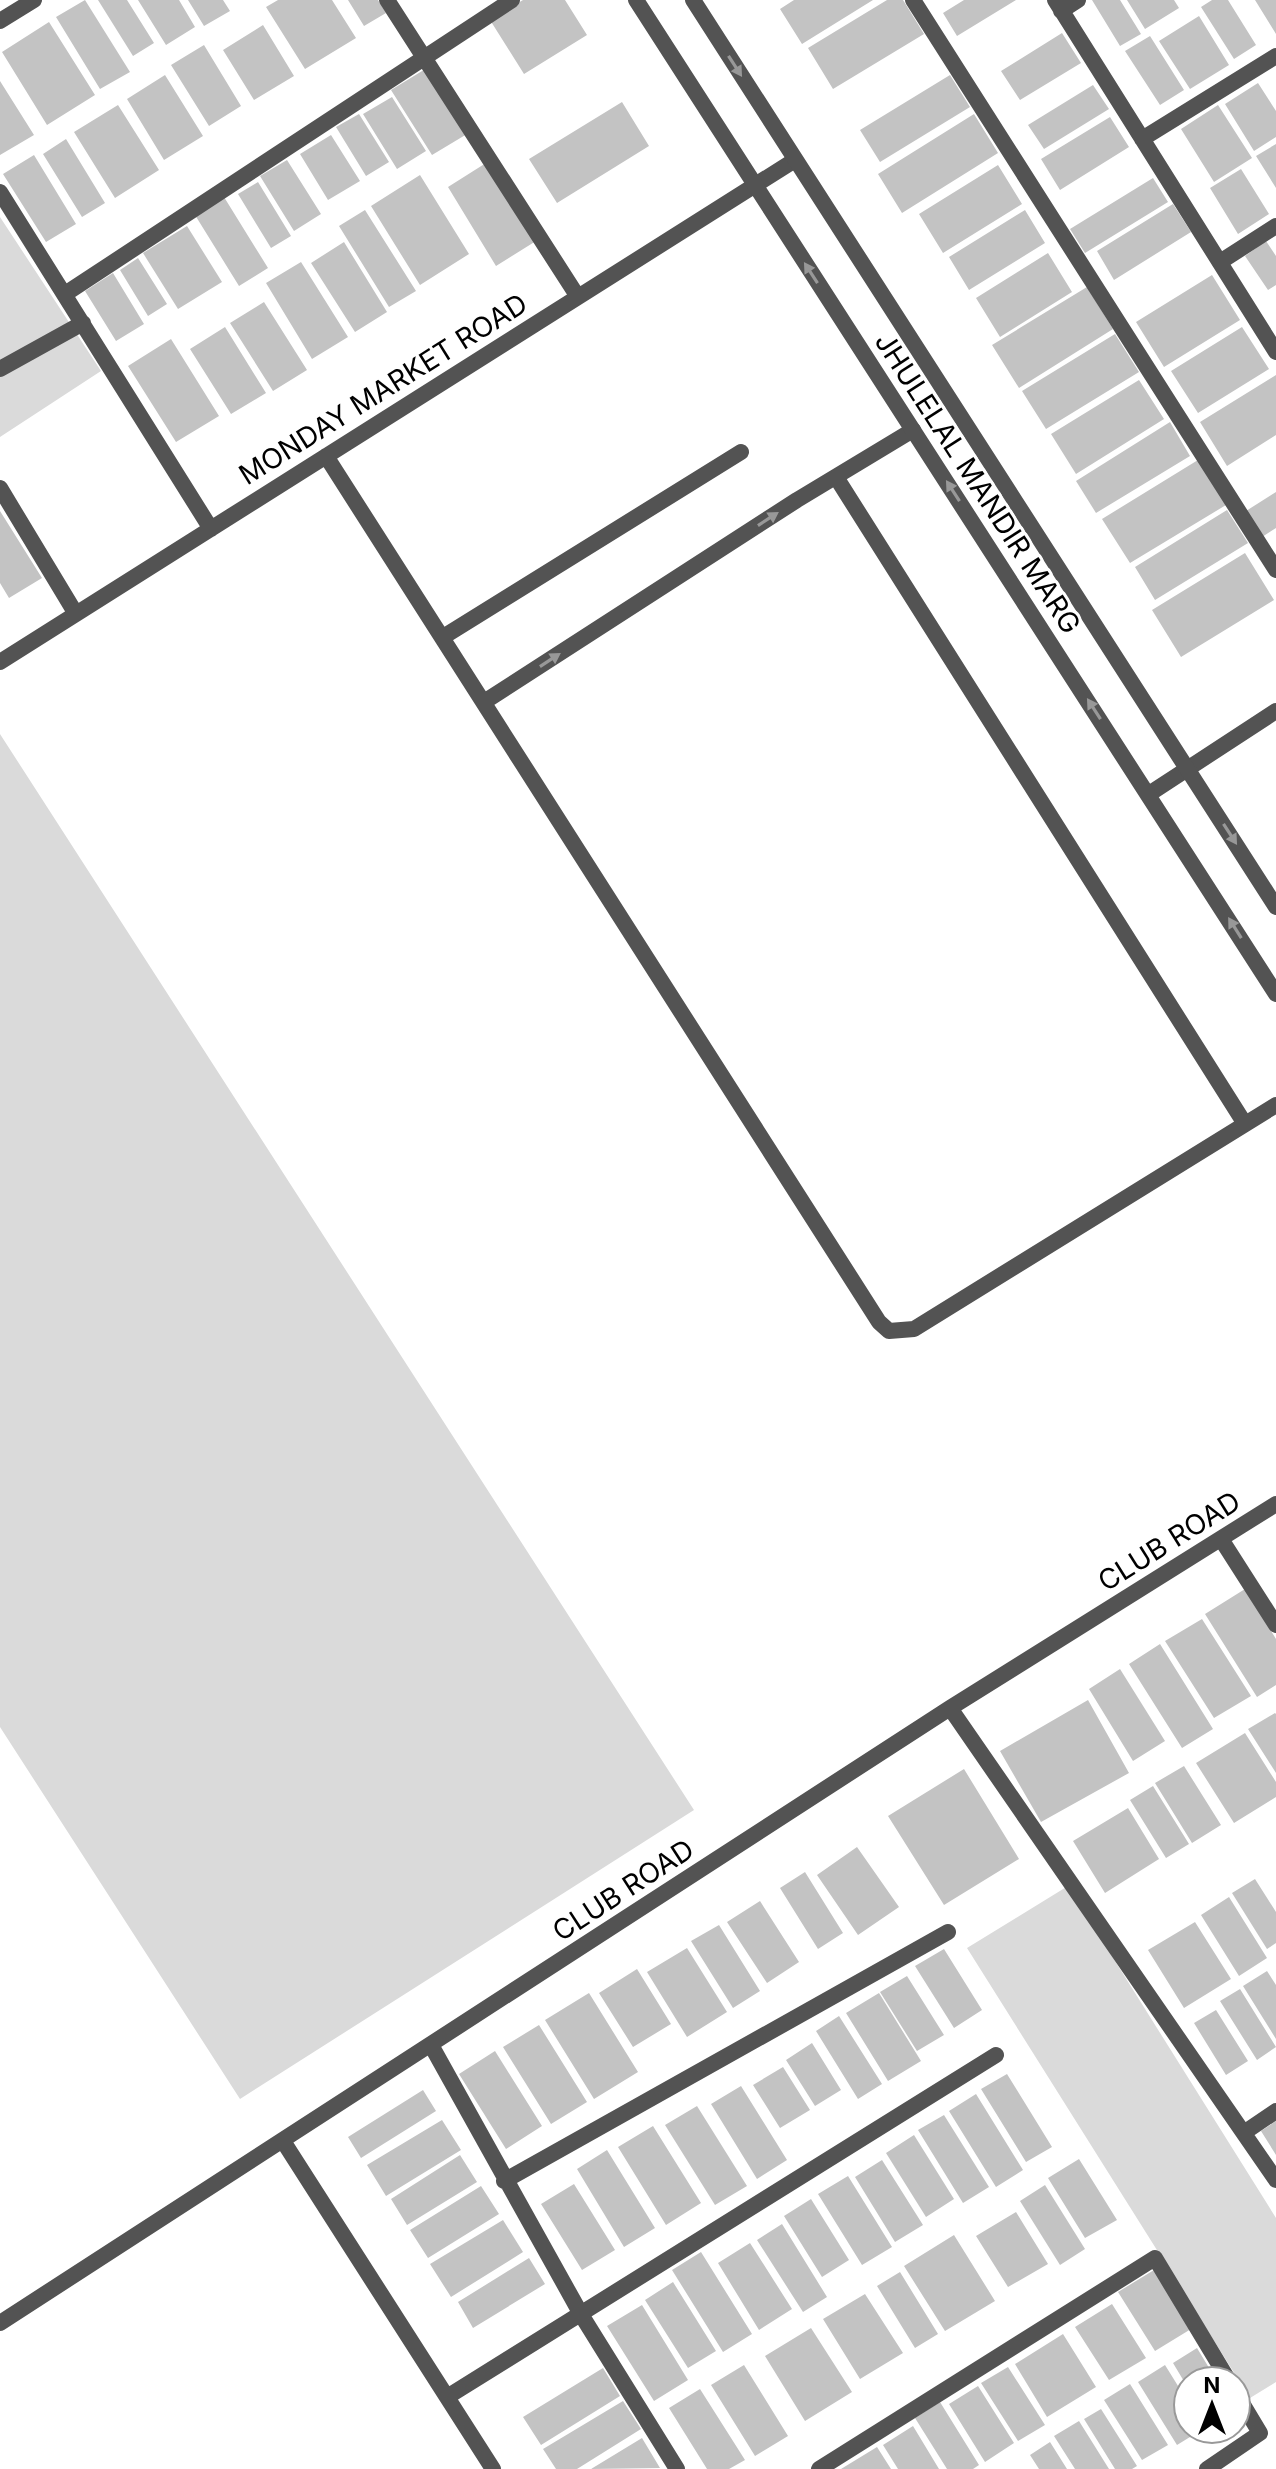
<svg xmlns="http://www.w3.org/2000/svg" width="1276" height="2469" font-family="Inter,sans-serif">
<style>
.green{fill:#dadada}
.building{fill:#c3c3c3}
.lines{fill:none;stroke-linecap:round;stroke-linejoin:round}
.minor{stroke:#535353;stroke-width:16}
.tertiary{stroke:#535353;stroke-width:16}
.oneway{fill:#989898}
.labels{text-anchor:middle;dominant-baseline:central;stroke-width:6;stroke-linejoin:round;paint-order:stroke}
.street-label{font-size:28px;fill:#000;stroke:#fff}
</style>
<rect width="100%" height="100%" fill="#fff"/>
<path class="green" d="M0,217L101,371L0,437Z
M0,734L694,1810L240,2099L0,1727Z
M1068,1886L1276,2218V2382L1250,2398L967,1948Z"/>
<path class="building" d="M85,0L130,72L100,89L56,17Z
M98,0H127L154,43L133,56Z
M138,0H179L195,27L166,45Z
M188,0H223L230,11L204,26Z
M278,0H332L356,38L305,69L266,7Z
M348,0H378L386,13L364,26Z
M523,0H565L587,35L524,74L490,20Z
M794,0H873L802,44L780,9Z
M887,0H903L924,34L833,89L808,48Z
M964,0H1016L957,36L943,13Z
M1092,0H1120L1141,34L1120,46Z
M1127,0H1174L1179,8L1145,29Z
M1212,0H1228L1256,45L1234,59L1201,7Z
M1255,0H1276V34Z
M1199,16L1229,65L1190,89L1159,41Z
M49,22L95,95L47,125L2,52Z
M263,25L294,76L254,100L223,50Z
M1062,33L1081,63L1020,100L1001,71Z
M1150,36L1184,90L1160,105L1125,51Z
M204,45L241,106L209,126L171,65Z
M427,68L467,134L432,155L391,90Z
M165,75L203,136L164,160L127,99Z
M950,75L970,107L880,162L860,130Z
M0,81L34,135L0,155Z
M1258,83L1276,111V137L1254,151L1225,104Z
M1093,85L1109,109L1044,149L1028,125Z
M392,97L426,151L397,169L363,114Z
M622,102L649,146L557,203L529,159Z
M118,105L159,170L115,198L74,132Z
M1218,105L1252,158L1214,182L1181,129Z
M359,114L389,162L366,176L336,127Z
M974,114L998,153L902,213L878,174Z
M1110,117L1129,147L1060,190L1041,159Z
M331,135L360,181L328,200L300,154Z
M66,139L105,203L82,217L43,154Z
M1276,144V188L1256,156Z
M34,155L76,224L46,242L3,174Z
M287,160L321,214L294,231L260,176Z
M486,163L536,241L496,266L448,187Z
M998,165L1022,204L943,253L919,214Z
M1241,169L1269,214L1238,234L1210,188Z
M420,175L469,254L420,285L371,206Z
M1153,178L1168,202L1085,253L1070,229Z
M258,182L291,236L271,248L238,194Z
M224,197L268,268L239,286L195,215Z
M1173,204L1191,232L1114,280L1097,251Z
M365,210L416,291L389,307L339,226Z
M1025,210L1045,243L969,290L949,257Z
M187,226L222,282L178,309L143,253Z
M1266,241L1276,256V285L1268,290L1245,256Z
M344,242L387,312L355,332L311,263Z
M1048,253L1072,292L1000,337L976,298Z
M138,258L167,304L148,316L120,270Z
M301,262L348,337L312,359L266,283Z
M113,273L144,324L116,341L85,291Z
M1212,275L1240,320L1164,367L1136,322Z
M1087,287L1113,329L1019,388L992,345Z
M264,302L307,370L273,391L230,323Z
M225,327L266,393L231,414L190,349Z
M1242,327L1269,369L1198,413L1171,371Z
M1115,334L1139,372L1046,429L1022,391Z
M171,339L219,416L176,442L128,366Z
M1276,375V435L1227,466L1200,422Z
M1139,380L1164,419L1076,474L1051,434Z
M1170,422L1190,456L1096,513L1076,481Z
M1198,460L1226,505L1130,563L1102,519Z
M1276,492V528L1262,537L1246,511Z
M1227,510L1248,543L1155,600L1135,567Z
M0,511L42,578L9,598L0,583Z
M1245,553L1274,600L1181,657L1152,610Z
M1245,1589L1276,1639V1685L1257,1697L1205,1614Z
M1202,1619L1251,1696L1214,1718L1165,1641Z
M1160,1644L1213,1729L1182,1748L1129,1664Z
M1120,1669L1165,1741L1133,1761L1089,1689Z
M1088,1700L1129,1773L1041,1822L1000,1751Z
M1275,1713L1276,1714V1773L1248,1729Z
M1245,1733L1276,1782V1797L1234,1823L1196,1763Z
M1184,1766L1221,1825L1192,1843L1155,1783Z
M964,1769L1019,1859L944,1905L888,1816Z
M1153,1786L1189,1844L1166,1858L1130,1800Z
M1128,1808L1159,1859L1105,1893L1073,1841Z
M857,1847L899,1907L858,1935L817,1875Z
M805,1872L843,1933L818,1949L780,1888Z
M1255,1879L1276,1912V1943L1267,1949L1232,1893Z
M1229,1897L1267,1958L1239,1976L1201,1915Z
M760,1901L799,1962L767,1983L727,1922Z
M1195,1922L1231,1979L1184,2008L1148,1950Z
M719,1925L760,1991L733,2008L691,1941Z
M687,1948L727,2012L687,2037L647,1972Z
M944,1949L982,2010L954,2028L915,1966Z
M637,1969L671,2024L633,2047L599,1993Z
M1267,1971L1276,1985V2039L1243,1986Z
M907,1976L944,2035L917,2051L880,1992Z
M1240,1989L1276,2047L1257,2060L1220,2001Z
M589,1993L638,2072L594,2099L545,2020Z
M879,1993L921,2061L888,2081L846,2013Z
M1216,2010L1248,2061L1226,2075L1194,2023Z
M839,2016L882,2084L858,2099L816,2031Z
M539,2025L587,2102L551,2124L503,2047Z
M812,2043L841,2090L815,2106L786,2060Z
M495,2051L542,2126L506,2149L459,2074Z
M783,2067L810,2110L780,2128L753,2085Z
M1007,2074L1052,2147L1026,2162L981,2089Z
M741,2086L787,2160L757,2179L711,2104Z
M423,2090L436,2111L361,2158L348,2137Z
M976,2094L1023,2170L996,2187L949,2111Z
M697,2106L747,2186L715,2205L665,2125Z
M944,2115L989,2187L963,2203L918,2130Z
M442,2120L461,2150L386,2196L367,2165Z
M1276,2121V2155L1261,2131Z
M653,2126L701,2203L666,2225L618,2147Z
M914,2135L954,2199L926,2217L886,2153Z
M607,2150L655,2228L624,2247L577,2169Z
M460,2155L477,2182L407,2225L391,2199Z
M1079,2159L1117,2220L1085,2238L1048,2178Z
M882,2160L923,2225L895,2242L855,2177Z
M848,2176L892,2247L862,2265L818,2194Z
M574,2184L615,2250L582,2270L541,2204Z
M1045,2185L1085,2249L1060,2265L1020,2201Z
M481,2186L499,2214L428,2258L410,2230Z
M811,2199L849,2260L822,2277L784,2216Z
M1016,2212L1048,2264L1008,2287L976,2236Z
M503,2220L523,2252L451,2297L430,2264Z
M782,2224L827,2297L803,2312L757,2240Z
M954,2235L995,2301L945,2331L904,2266Z
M750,2243L792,2309L759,2330L718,2263Z
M701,2252L752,2334L723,2352L672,2270Z
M529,2258L545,2284L473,2328L458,2302Z
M1154,2270L1191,2329L1155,2351L1118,2292Z
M900,2272L938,2334L915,2348L877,2286Z
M673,2282L716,2351L688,2368L645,2300Z
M865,2294L903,2353L860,2379L823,2319Z
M1112,2304L1146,2358L1109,2380L1075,2327Z
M642,2305L688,2380L654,2401L607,2326Z
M811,2328L852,2392L805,2421L765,2356Z
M1063,2334L1096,2387L1047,2417L1015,2364Z
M1197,2348L1217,2381H1188V2388L1173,2363Z
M744,2365L788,2436L755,2456L711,2385Z
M1165,2365L1188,2402V2429H1203L1177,2445L1138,2382Z
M1008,2367L1045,2425L1018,2441L981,2383Z
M603,2368L620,2396L541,2445L523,2417Z
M1130,2384L1168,2445L1142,2460L1104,2400Z
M978,2386L1014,2443L985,2462L949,2404Z
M700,2389L745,2460L729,2469H707L669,2408Z
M623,2401L641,2429L577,2469H556L543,2449Z
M940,2402L979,2465L973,2469H947L915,2418Z
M1101,2409L1137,2466L1132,2469H1115L1084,2419Z
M1079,2421L1109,2469H1075L1054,2436Z
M913,2426L939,2469H898L883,2445Z
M642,2438L660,2468L591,2469Z
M1050,2442L1067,2469H1039L1030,2455Z
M877,2447L891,2469H841Z"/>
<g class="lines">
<path class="minor" d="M387,0L578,297
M913,0L1276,570
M1055,0L1276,352
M1061,11L1078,0
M0,21L34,0
M1142,139L1276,56
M0,192L211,529
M1220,262L1276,226
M65,294L512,0
M0,369L83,323
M326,456L879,1322L889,1331L914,1329L1276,1105
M836,477L1245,1124
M0,488L76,614
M443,637L741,452
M0,662L795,160
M484,702L797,500L913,430
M1149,794L1276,711
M1221,1539L1276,1625
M950,1708L1276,2180
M431,2045L582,2316L677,2469
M1245,2132L1276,2111
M283,2141L493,2469
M504,2181L948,1932
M0,2323L950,1708L1276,1504
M447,2397L996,2055
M819,2469L1155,2258L1229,2381
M1207,2469L1260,2433L1236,2393"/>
<path class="tertiary" d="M636,0L1276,994
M693,0L1276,907"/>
</g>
<defs><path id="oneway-solid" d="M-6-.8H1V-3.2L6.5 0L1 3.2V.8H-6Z" transform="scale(2)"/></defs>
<g class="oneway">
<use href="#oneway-solid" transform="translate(735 66) rotate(57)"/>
<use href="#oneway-solid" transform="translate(811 273) rotate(-123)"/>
<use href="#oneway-solid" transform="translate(953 491) rotate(-123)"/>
<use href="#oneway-solid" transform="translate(768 519) rotate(-33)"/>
<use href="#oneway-solid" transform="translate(550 660) rotate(-33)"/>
<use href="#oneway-solid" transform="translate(1094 709) rotate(-123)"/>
<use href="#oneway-solid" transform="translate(1230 834) rotate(57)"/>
<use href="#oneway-solid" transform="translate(1235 928) rotate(-122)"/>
</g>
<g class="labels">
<g class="street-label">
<text transform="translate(383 389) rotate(-32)">MONDAY MARKET ROAD</text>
<text transform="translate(978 483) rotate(57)">JHULELAL MANDIR MARG</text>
<text transform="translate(1169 1541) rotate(-32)">CLUB ROAD</text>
<text transform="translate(623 1890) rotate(-33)">CLUB ROAD</text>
</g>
</g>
<g transform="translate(1212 2405)"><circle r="38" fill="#ffffff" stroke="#999999" stroke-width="2"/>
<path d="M0-6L14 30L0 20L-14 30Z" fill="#000000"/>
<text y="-12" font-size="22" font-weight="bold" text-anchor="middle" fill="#000000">N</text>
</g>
</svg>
